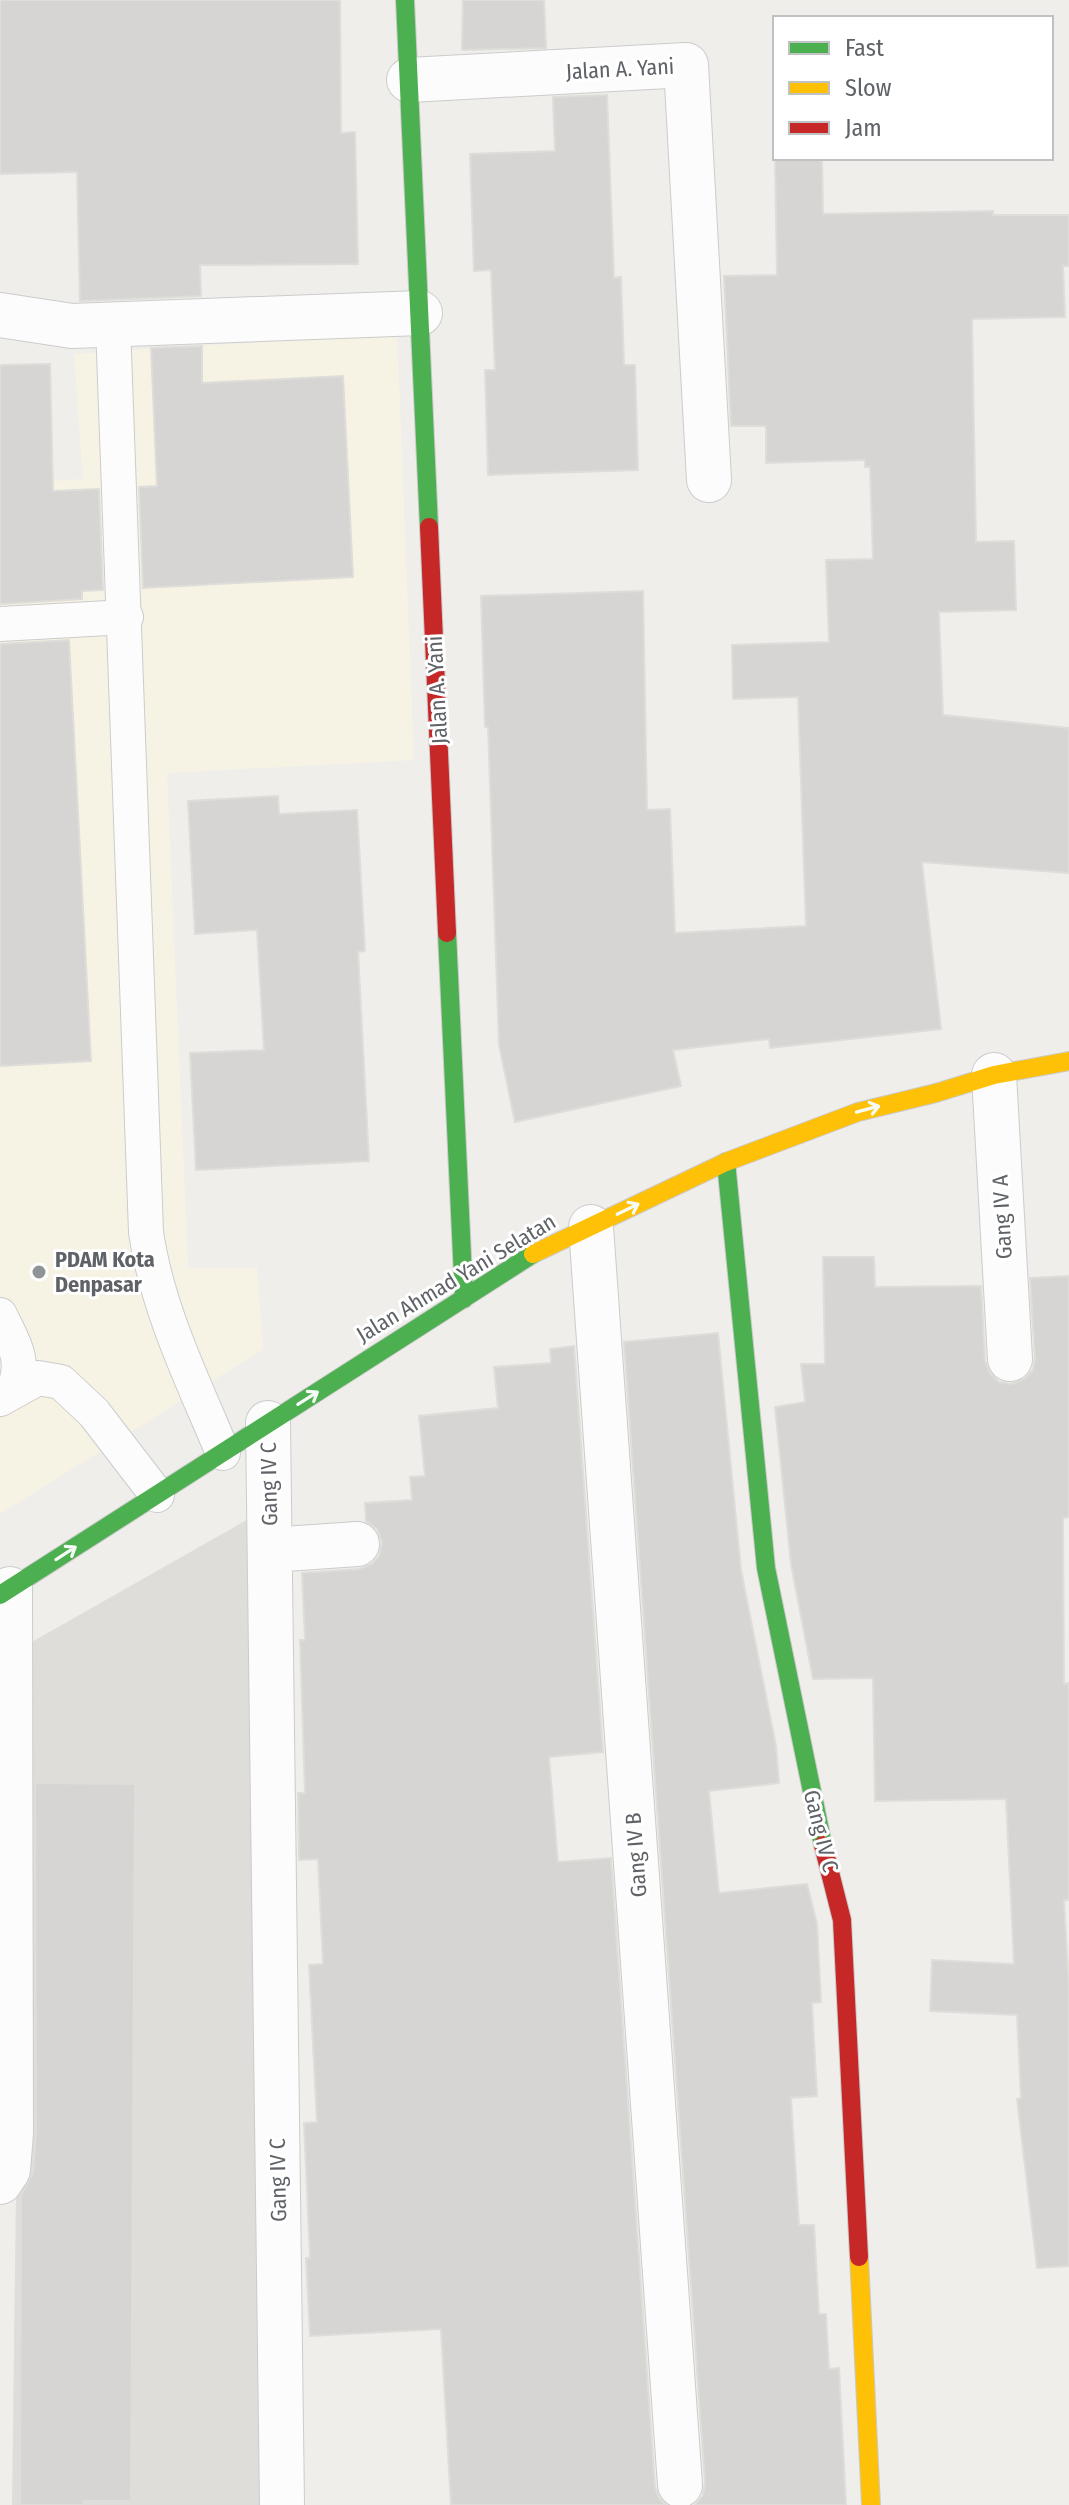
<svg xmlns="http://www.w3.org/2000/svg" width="1069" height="2505" font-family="'Fira Sans Condensed',sans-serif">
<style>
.commercial{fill:#f7f3e4}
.industrial{fill:#dfddda}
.building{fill:#d6d5d3;stroke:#deddd9;stroke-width:2}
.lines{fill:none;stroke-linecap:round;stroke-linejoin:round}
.lane-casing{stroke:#cbcccc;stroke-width:36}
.street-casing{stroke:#cbcccc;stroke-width:46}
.fast-casing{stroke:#cacacb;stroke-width:20}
.slow-casing{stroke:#cacacb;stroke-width:20}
.jam-casing{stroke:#cacacb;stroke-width:20}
.lane{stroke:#fdfcfc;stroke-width:34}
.street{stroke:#fdfcfc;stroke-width:44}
.fast{stroke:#4caf50;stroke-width:18}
.slow{stroke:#ffc107;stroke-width:18}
.jam{stroke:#c62828;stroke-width:18}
.oneway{stroke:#f6fbf6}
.poi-dot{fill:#919496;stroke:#fff;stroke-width:3}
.labels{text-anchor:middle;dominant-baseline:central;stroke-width:6;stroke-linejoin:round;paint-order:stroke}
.street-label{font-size:22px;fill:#5f6368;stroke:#fff}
.poi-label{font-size:22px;font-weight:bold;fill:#5f6368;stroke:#fff;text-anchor:start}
</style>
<rect width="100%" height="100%" fill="#efeeea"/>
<path class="commercial" d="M397,333L414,760L167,773L188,1268H257L263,1349L0,1514V485L83,479L74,354Z"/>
<path class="industrial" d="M252,1517L263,2505H12L23,1647Z"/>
<path class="building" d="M0,0H340L341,133L355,132L358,264L200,265L201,296L80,301L77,172L0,174Z
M463,0H544L546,48L462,50Z
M607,95L614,278L621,277L624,365H635L638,470L488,475L485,370H495L491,270L474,271L470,154L555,151L553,97Z
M775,158H822L823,214L993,211V215H1069V266H1063L1065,317L972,319L976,542L1014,541L1016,610L939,612L943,715L1069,728V873L922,862L941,1029L770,1048L769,1039L673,1050L681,1086L515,1122L499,1045L488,727H485L481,596L643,591L647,810L670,809L675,933L806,926L798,697L733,699L732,645L829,642L826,560L873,559L870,467H865V460L766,463V426H731L724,276L777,275Z
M202,346V383L343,376L353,577L143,588L139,487L157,486L151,348Z
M50,364L53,491L99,489L103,590L82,591V599L0,604V365Z
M69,640L91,1061L0,1066V644Z
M278,796L279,814L357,810L365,951L358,952L369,1161L196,1170L190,1053L264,1050L257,930L195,934L188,801Z
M823,1257H874L875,1287L981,1286L985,1361L990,1373L999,1382L1011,1384L1024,1379L1033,1370L1035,1358L1030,1278L1069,1276V1517L1063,1518L1064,1684L1069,1683V1900H1064L1069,1989V2266L1037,2268L1017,2099L1021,2098L1017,2015L930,2011L932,1960L1014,1964L1006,1799L875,1801L873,1678L813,1679L791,1564L775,1407L805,1402L801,1364H825Z
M718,1333L741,1570L776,1746L779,1783L709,1791L719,1893L807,1884L817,1924L821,2002L812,2003L817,2096L791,2098L799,2225H814L819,2314H826L829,2369L839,2368L846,2505H695L703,2495L705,2483L624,1342Z
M574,1346L603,1752L549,1757L558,1862L611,1858L655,2487L659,2498L666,2505H451L441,2329L310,2336L306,2258H310L304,2123L317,2122L309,1965L323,1964L318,1859L299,1860L298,1793H305L300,1640H305L302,1573L359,1569L372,1564L379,1556L382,1542L377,1529L366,1521L365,1503L412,1500L410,1477L425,1476L419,1416L498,1408L494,1367L551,1363L550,1349Z
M35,1783L135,1784L131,2501H84V2505H20L21,2195L33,2173L36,2133Z"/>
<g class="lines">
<defs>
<path id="lane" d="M113,325L146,1232C157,1309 193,1381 223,1453
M0,624L126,617
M0,1315C13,1343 26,1358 14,1389
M0,1399L38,1378L61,1382L94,1413L157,1495"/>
<path id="street" d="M409,80L686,65L709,480
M0,315L72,326L420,313
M994,1075L1010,1359
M591,1227L680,2485
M268,1423L282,2505
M270,1550L357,1544
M0,2182L8,2170L11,2133L10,1589"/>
<path id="fast" d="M405,0L429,527
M447,933L464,1299
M726,1162L766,1568L823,1845
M0,1595L533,1254"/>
<path id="slow" d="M533,1254L726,1162L858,1112L936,1093L994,1075L1069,1061
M859,2257L871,2505"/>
<path id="jam" d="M429,527L447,933
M823,1845L842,1920L859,2257"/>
</defs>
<use href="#lane" class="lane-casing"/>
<use href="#street" class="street-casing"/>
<use href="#fast" class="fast-casing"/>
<use href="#slow" class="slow-casing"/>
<use href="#jam" class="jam-casing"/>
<use href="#lane" class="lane"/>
<use href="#street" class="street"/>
<use href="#fast" class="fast"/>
<use href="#slow" class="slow"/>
<use href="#jam" class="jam"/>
</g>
<defs><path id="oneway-shaft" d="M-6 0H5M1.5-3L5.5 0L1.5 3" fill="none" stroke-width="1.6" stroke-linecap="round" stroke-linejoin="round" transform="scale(2)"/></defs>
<g class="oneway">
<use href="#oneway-shaft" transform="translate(868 1109) rotate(-15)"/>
<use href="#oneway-shaft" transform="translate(628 1209) rotate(-26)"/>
<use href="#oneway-shaft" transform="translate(308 1398) rotate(-32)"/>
<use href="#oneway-shaft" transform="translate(66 1553) rotate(-33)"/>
</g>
<circle class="poi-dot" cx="39" cy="1272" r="8"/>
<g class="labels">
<g class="street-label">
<text transform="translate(620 69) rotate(-3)">Jalan A. Yani</text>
<text transform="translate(437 690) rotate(-93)">Jalan A. Yani</text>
<text transform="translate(1002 1217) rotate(-93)">Gang IV A</text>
<text transform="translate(456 1278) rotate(-31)">Jalan Ahmad Yani Selatan</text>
<text transform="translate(269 1484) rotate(-91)">Gang IV C</text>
<text transform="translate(821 1831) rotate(76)">Gang IV C</text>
<text transform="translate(636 1855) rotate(-94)">Gang IV B</text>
<text transform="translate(278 2180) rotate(-91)">Gang IV C</text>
</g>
<g class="poi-label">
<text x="55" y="1259">PDAM Kota<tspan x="55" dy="25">Denpasar</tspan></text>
</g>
</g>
<rect x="773" y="16" width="280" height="144" fill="#ffffff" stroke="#bfc1c3" stroke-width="2"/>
<rect x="789" y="42" width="40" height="12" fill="#4caf50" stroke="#bfc1c3" stroke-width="2"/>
<text x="845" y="56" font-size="24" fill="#5f6368">Fast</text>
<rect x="789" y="82" width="40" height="12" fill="#ffc107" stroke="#bfc1c3" stroke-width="2"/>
<text x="845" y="96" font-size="24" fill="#5f6368">Slow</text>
<rect x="789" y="122" width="40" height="12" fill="#c62828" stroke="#bfc1c3" stroke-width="2"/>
<text x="845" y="136" font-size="24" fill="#5f6368">Jam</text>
</svg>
